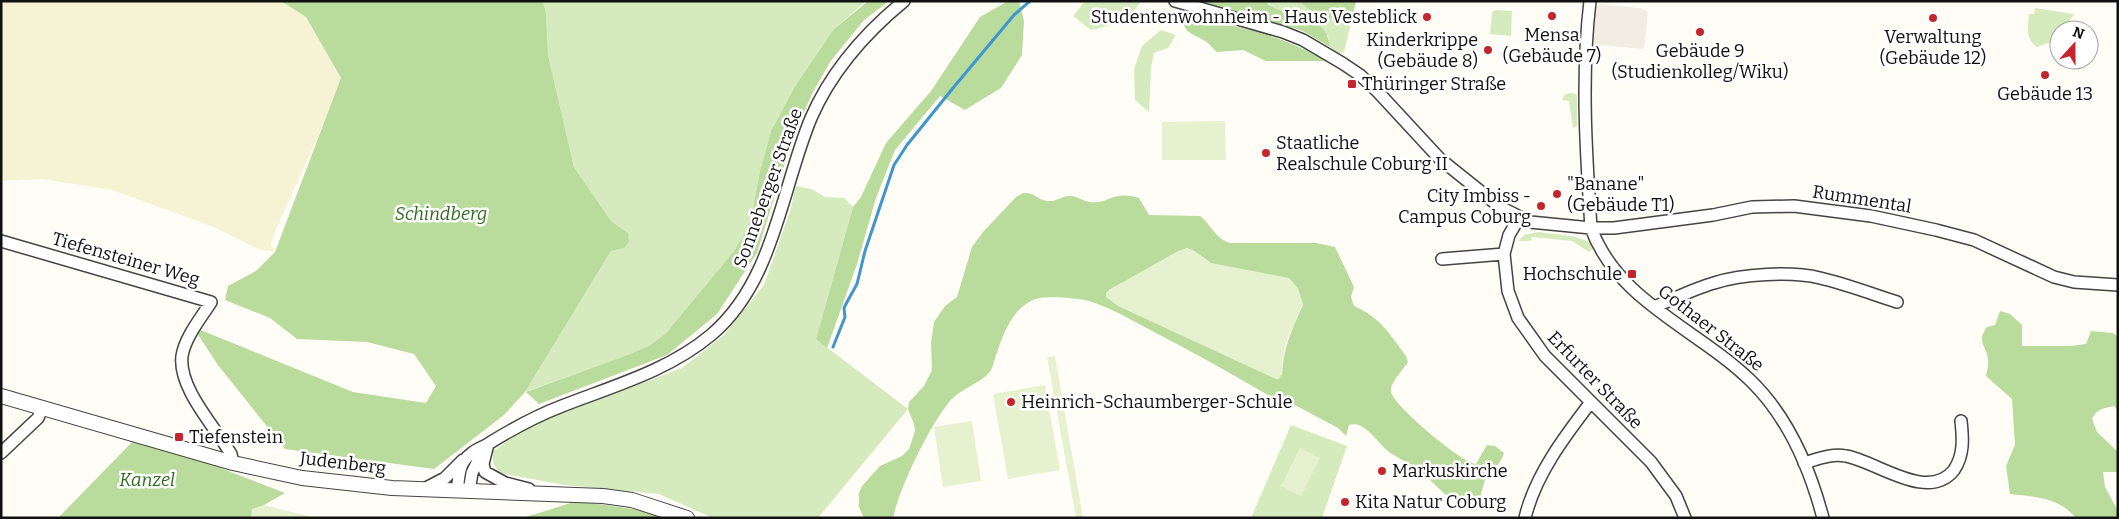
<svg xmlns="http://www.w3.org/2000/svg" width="2119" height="519" font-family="Bitter,serif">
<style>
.farmland{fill:#f6f3d4}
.green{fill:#d5ebbd}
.forest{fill:#b9dc9c;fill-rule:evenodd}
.pitch{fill:#e6f2cf}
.plaza{fill:#f1ede2}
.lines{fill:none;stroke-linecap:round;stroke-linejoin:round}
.stream{stroke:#3f96cf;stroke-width:3}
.minor-casing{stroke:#444;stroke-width:14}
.tertiary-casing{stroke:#444;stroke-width:16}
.minor{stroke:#fff;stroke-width:11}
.tertiary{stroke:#fff;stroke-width:14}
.poi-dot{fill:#c4262e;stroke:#fff;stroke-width:2}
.labels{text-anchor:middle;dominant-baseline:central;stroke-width:5;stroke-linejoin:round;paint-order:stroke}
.poi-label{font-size:18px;fill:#111;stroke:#fff;text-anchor:start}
.street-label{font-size:18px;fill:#111;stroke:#fff}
.park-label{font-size:18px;font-style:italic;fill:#2f6b1f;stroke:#fff}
</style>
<rect width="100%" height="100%" fill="#fffdf5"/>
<path class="farmland" d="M1,1H281L306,17L341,78L336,97L276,229L271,244L275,252L258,249L214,227L112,190L42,179L1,181Z"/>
<path class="green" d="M543,1H866L833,30L794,88L771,131L760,171L751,218L745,233L734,251L666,333L649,346L627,355L525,392L611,251L624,248L628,233L611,221L574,167L548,55L546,13Z
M1085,1H1141C1131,20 1110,26 1091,30L1073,16Z
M1265,1H1299C1316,16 1331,23 1353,15L1344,52L1339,54L1330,47L1328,36L1273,7Z
M2035,8L2074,14L2063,30H2059V34L2052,42L2037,47C2025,39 2028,27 2029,14H2034Z
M1495,10L1512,11L1511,36L1490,34L1492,12Z
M1161,30L1176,35L1168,48L1154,53L1151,68L1149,112L1135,100L1134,69L1142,46Z
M1573,93L1577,95V126L1573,128L1569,101L1562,100L1565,94Z
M796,186L812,189L825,197L844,198L853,207L816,339L908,409L818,518H713L659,494L565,485L499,473L493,463V451L531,425L682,368L724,335L764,285L790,211Z
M1538,232C1558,235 1579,234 1595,246L1589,252L1572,241L1532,237L1531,241H1518L1524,235Z
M1291,425L1347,446L1322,518H1251Z"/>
<path class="forest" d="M281,1H543L546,13L548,55L574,167L611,221L628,233L629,242L624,248L611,251L525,392L504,415L434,469L285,449L218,365L193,327L353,392L426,403L436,386L414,354L367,342L297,339L270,318L225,300L228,286L256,271L275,252L341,78L306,17Z
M868,1H889L864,20L830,62L812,94L793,137L757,253L717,314L667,355L539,404L526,392L627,355L649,346L666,333L734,251L745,233L751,218L760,171L771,131L794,88L833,30Z
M1008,1H1019L1024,21L1022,55L1001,88L965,110L940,96L895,150L876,198L857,264L827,348L816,339L853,207L861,197L886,143L931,91L980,17Z
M1192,1H1265C1280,19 1327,9 1330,47L1303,31L1254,16Z
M1299,1H1356L1353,15C1331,23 1315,16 1299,1Z
M1184,14C1235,28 1279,32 1325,61H1266L1243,50L1217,52C1213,49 1209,43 1205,41C1192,33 1181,33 1184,14Z
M1023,193C1035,192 1037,200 1048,201C1056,202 1063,195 1071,196C1077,196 1083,201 1090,202C1110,204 1113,190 1139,198L1149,215L1200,216C1212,225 1214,238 1230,243H1316L1335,247L1354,287L1351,297L1354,306C1381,318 1389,333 1406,356L1408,362C1403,370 1389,384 1391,392C1393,405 1464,465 1476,464L1487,445L1495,446L1504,453C1500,467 1492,467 1486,478C1482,486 1482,495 1477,505C1450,507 1438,485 1419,470C1410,463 1399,459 1389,452C1379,444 1372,432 1361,426C1357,424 1353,424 1349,425L1346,436L1338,428L1295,405L1287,396L1274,397L1268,395C1230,373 1193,352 1154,332C1133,321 1112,308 1089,301C1077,298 1044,295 1033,300C1011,310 1003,335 996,355C994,361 993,368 989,373C977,385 960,389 949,402C929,427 900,486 893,518H864L859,507V493L862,486L880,466L902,456L909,449L915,431L914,424L908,409L909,402L924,386L932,370L931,343L934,322L945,306L957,297L972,247L983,232L1016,197ZM1187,248L1194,251L1211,263L1303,305C1292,328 1283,349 1282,375L1109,290Z
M2000,311L2010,314L2022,325V346H2070L2086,344L2091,331L2113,333L2118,337V410L2114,406C2105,408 2096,409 2092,419L2097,432L2118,452V472H2103L2105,487L2118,511V518H2076C2058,497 2036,497 2010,494L2006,466L2015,445L2012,399L1986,376C1987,371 1989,364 1988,359C1986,344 1976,342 1987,327L1995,325Z
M138,436L285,493L264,505L259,518H58Z
M577,501L634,509L664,518H523Z"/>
<path class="pitch" d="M1225,121L1226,160H1162V122Z
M1187,248L1194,251L1211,263L1289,278L1298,288L1303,304C1295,321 1286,338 1283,356C1282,363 1284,372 1279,379H1276L1118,306L1106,297V293L1109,290L1178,251Z
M1055,356L1083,518H1076L1047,357Z
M1045,385L1060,470L1008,479L993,394Z
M972,421L981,481L943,487L934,427Z
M1300,448L1320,458L1301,496L1281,486Z
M264,505L316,518H251L252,509Z"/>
<path class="plaza" d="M1600,4L1640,8L1648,12L1644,49L1590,44L1594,7Z"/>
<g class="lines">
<path class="stream" d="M833,347L845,317L844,308L847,302L857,284L865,251L894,165L907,145L953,88L1014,15L1030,1"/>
<defs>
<path id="minor" d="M1175,1L1283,32L1303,40L1342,63L1360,75L1378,92L1440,159L1500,207L1530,222L1591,228H1614L1713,215L1752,207L1794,206L1871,216L1936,230L1974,240L2054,277L2074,282L2118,285
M1590,1C1581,77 1586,152 1591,228C1618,302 1698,329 1751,381C1788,417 1810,469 1823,518
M1519,218L1509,235L1504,254L1508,291L1518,318L1545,356L1651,462L1676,496L1685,518
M1,241L211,302C201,318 185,337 182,356C178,388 215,427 231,454L233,463
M1442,259L1504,254
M1654,307C1674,299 1693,289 1714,283C1742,274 1791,271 1820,278C1846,284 1872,294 1897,302
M488,444L483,464L485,472L505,483L529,489
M1,453L38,418L42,408
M1804,463C1818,459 1832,453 1846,456C1876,461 1928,503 1954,470C1964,455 1963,439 1961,421
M424,489L445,478L463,460
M457,490C459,481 458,469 464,461C470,452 479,449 488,444C512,429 536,416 562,406C613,386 668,371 711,335C774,282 781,190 811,118C831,72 865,33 904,1
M469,491L472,473L483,451
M1525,518C1535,475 1565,436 1591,402"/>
<path id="tertiary" d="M1,396L233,463L302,478L392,488L603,496L632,500L687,518"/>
</defs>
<use href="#minor" class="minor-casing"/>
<use href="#tertiary" class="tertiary-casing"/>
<use href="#minor" class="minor"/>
<use href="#tertiary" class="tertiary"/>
</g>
<g class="poi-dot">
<circle cx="1552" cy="16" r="5"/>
<circle cx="1427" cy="17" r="5"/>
<circle cx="1933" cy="18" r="5"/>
<circle cx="1700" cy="32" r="5"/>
<circle cx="1488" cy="50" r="5"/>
<circle cx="2045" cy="75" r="5"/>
<rect x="1347" y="79" width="10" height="10" rx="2.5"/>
<circle cx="1266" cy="153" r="5"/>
<circle cx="1557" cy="194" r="5"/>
<circle cx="1541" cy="206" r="5"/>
<rect x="1627" y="269" width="10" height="10" rx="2.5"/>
<circle cx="1011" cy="402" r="5"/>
<rect x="174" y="432" width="10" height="10" rx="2.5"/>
<circle cx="1382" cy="471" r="5"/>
<circle cx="1345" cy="502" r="5"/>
</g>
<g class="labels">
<g class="poi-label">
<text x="1417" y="17" text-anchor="end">Studentenwohnheim - Haus Vesteblick</text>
<text x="1552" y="35" text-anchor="middle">Mensa<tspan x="1552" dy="21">(Gebäude 7)</tspan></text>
<text x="1933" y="37" text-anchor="middle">Verwaltung<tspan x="1933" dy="21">(Gebäude 12)</tspan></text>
<text x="1478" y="40" text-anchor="end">Kinderkrippe<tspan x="1478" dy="21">(Gebäude 8)</tspan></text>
<text x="1700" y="51" text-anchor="middle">Gebäude 9<tspan x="1700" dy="21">(Studienkolleg/Wiku)</tspan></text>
<text x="1362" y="84">Thüringer Straße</text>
<text x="2045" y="94" text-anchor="middle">Gebäude 13</text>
<text x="1276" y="143">Staatliche<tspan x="1276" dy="21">Realschule Coburg II</tspan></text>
<text x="1567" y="184">"Banane"<tspan x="1567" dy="21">(Gebäude T1)</tspan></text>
<text x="1531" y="196" text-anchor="end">City Imbiss -<tspan x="1531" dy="21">Campus Coburg</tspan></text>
<text x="1622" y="274" text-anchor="end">Hochschule</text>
<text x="1021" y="402">Heinrich-Schaumberger-Schule</text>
<text x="189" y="437">Tiefenstein</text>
<text x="1392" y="471">Markuskirche</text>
<text x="1355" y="502">Kita Natur Coburg</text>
</g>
<g class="street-label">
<text transform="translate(768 188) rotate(-70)">Sonneberger Straße</text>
<text transform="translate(1862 199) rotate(9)">Rummental</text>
<text transform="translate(126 259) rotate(16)">Tiefensteiner Weg</text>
<text transform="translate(1711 328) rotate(38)">Gothaer Straße</text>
<text transform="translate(1595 380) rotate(46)">Erfurter Straße</text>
<text transform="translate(343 463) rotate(7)">Judenberg</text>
</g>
<g class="park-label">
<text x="441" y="214">Schindberg</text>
<text x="147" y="480">Kanzel</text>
</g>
</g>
<rect width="2119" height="519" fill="none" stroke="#111111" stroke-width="5"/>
<g transform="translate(2074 45) rotate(21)"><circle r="24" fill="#ffffff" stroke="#a0a0a0"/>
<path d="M0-4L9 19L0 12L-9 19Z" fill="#c4262e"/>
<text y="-8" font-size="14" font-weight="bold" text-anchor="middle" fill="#111111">N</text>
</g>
</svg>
